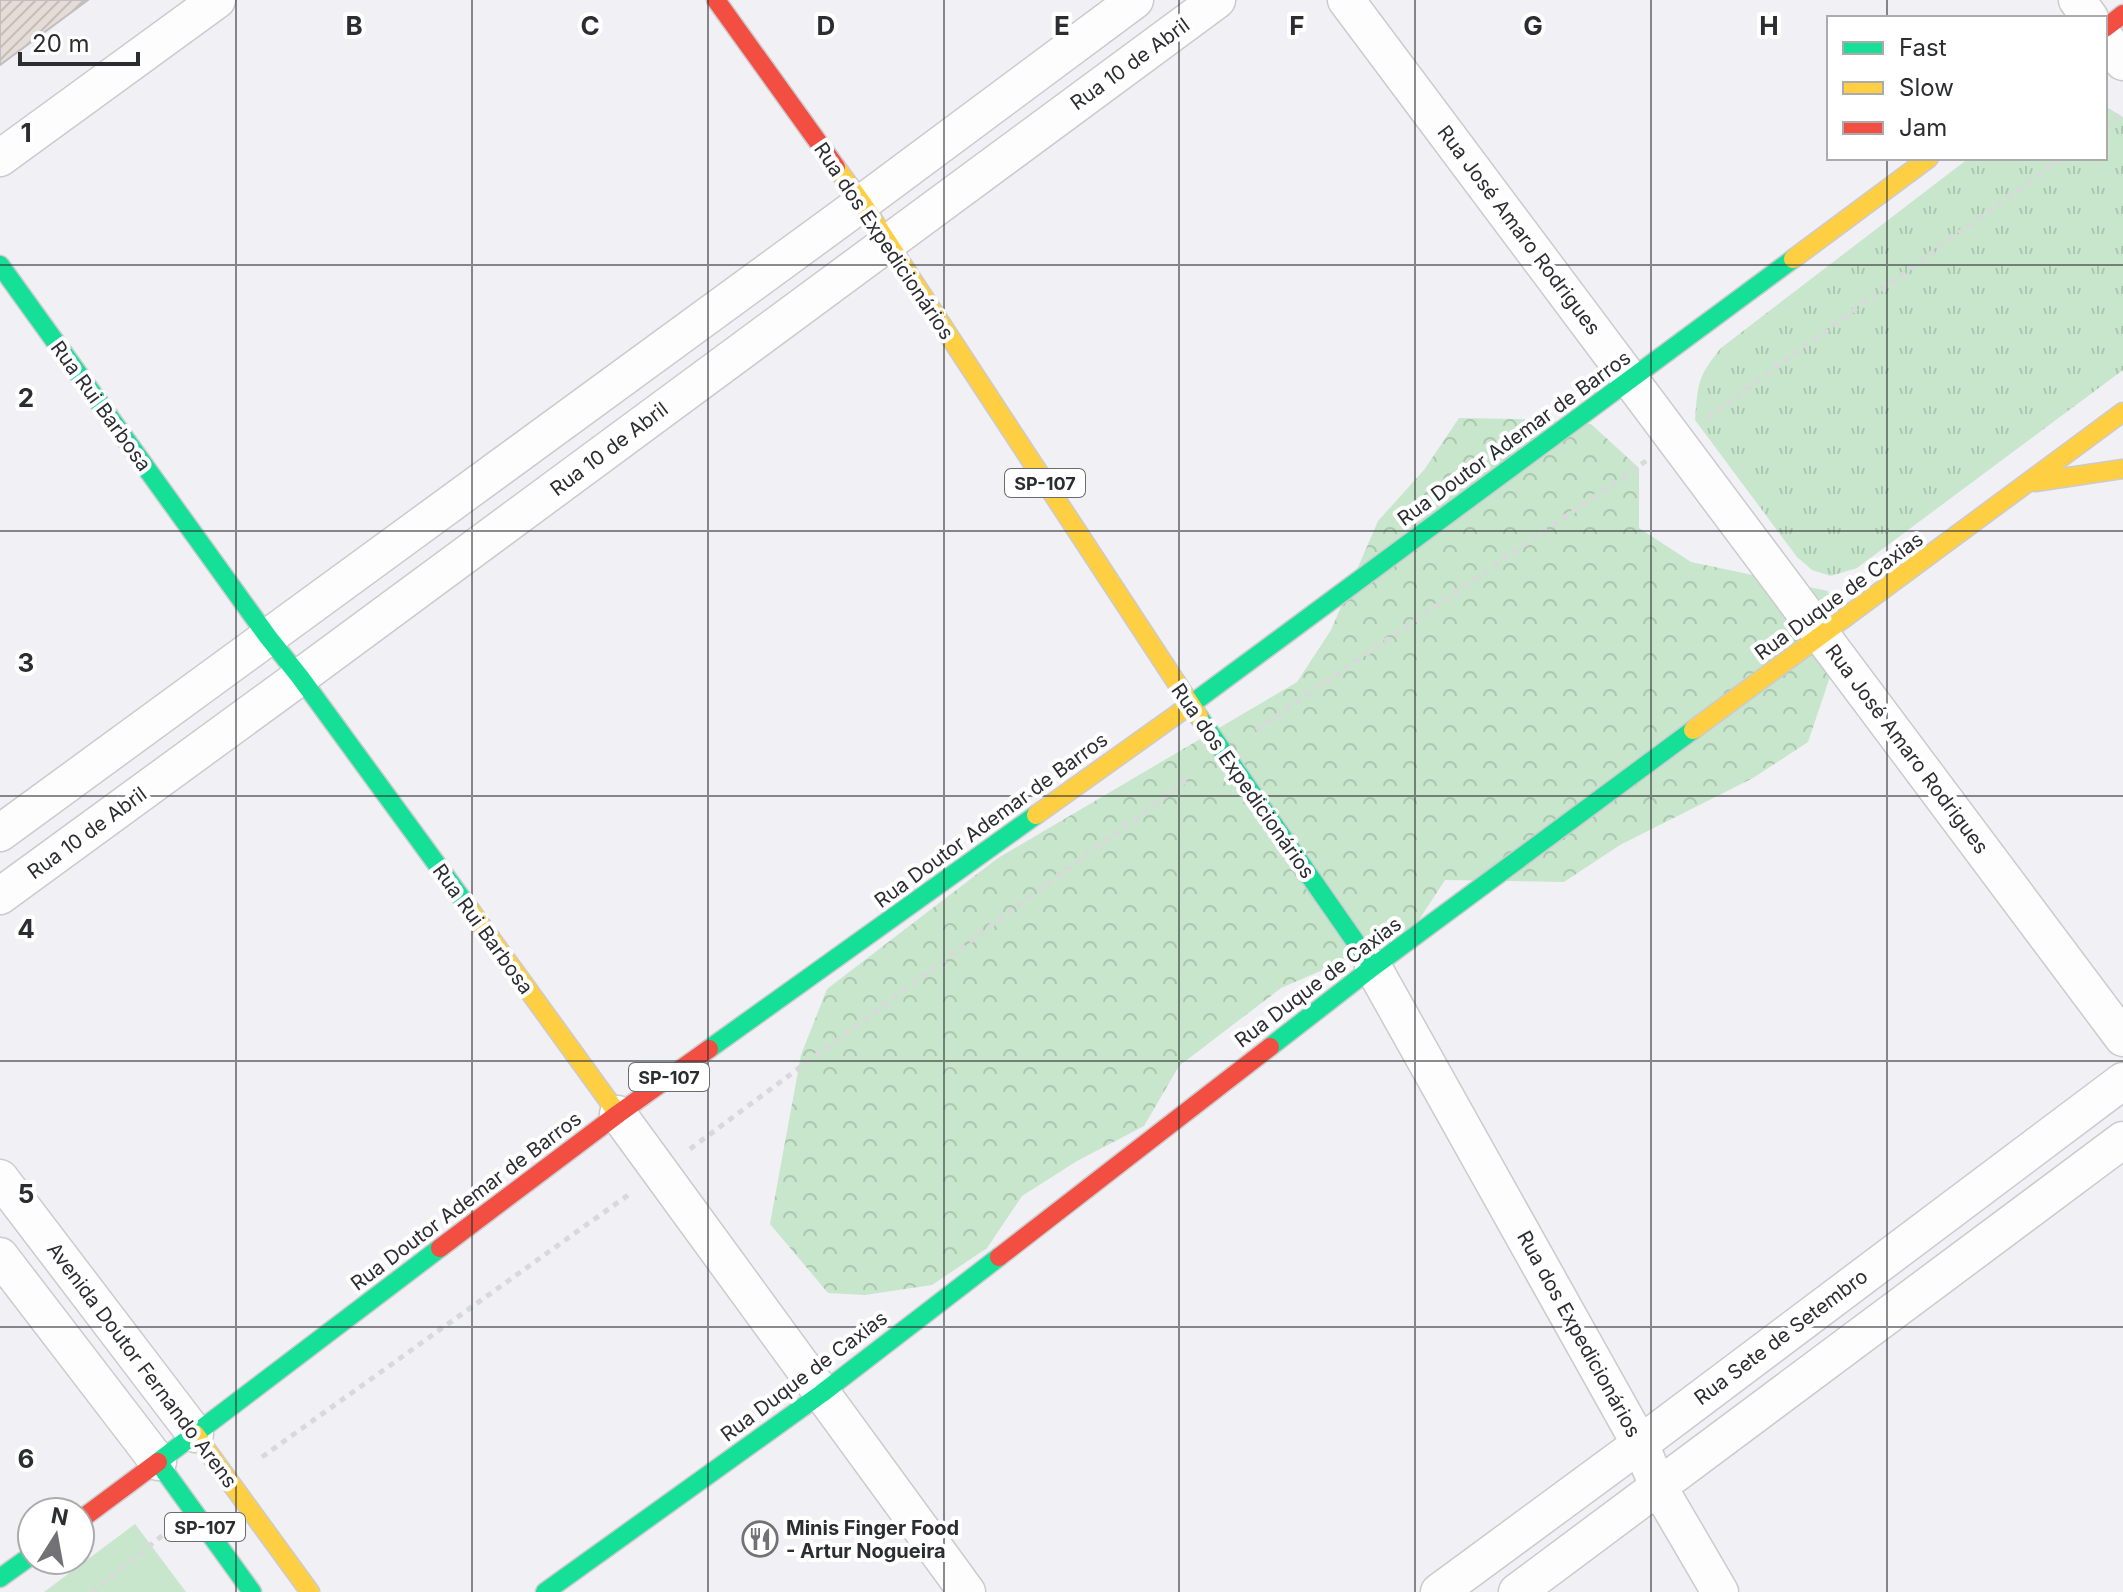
<svg xmlns="http://www.w3.org/2000/svg" width="2123" height="1592" font-family="Inter,sans-serif">
<style>
.grass{fill:url(#grass-tufts)}
.forest{fill:url(#forest-crowns)}
.park{fill:#c8e6cb}
.building{fill:url(#building-hatch);stroke:#c0bec0;stroke-width:2}
.lines{fill:none;stroke-linecap:round;stroke-linejoin:round}
.street-casing{stroke:#cbcbcf;stroke-width:39}
.fast-casing{stroke:#cbcbcf;stroke-width:21}
.slow-casing{stroke:#cbcbcf;stroke-width:21}
.jam-casing{stroke:#cbcbcf;stroke-width:21}
.path{stroke:#d8d9db;stroke-width:5;stroke-dasharray:6 6;stroke-linecap:butt}
.street{stroke:#fdfdfe;stroke-width:36}
.fast{stroke:#16e098;stroke-width:18}
.slow{stroke:#ffcf43;stroke-width:18}
.jam{stroke:#f24e42;stroke-width:18}
.grid{fill:none;stroke:#2c2d31;stroke-width:2;stroke-opacity:0.55}
.labels{text-anchor:middle;dominant-baseline:central;stroke-width:8;stroke-linejoin:round;paint-order:stroke}
.shield{fill:#fff;stroke:#6b6c6f;stroke-width:2}
.shield-label{font-size:18px;font-weight:bold;fill:#2c2d31}
.street-label{font-size:20px;fill:#2c2d31;stroke:#fff}
.poi-label{font-size:20px;font-weight:bold;fill:#2c2d31;stroke:#fff;text-anchor:start}
.grid-label{font-size:26px;text-anchor:middle;font-weight:bold;fill:#2c2d31;stroke:#fff;stroke-width:8;stroke-linejoin:round;paint-order:stroke}
</style>
<defs>
<pattern id="grass-tufts" width="24" height="20" patternUnits="userSpaceOnUse" patternTransform="scale(2)"><rect width="24" height="20" fill="#c8e6cb"/><path d="M3 7l-1-3M5 7V3M7 7l1-3M15 17l-1-3M17 17v-4M19 17l1-3" fill="none" stroke="#acc6af"/></pattern>
<pattern id="forest-crowns" width="20" height="18" patternUnits="userSpaceOnUse" patternTransform="scale(2)"><rect width="20" height="18" fill="#c8e6cb"/><path d="M2 6a3 3 0 1 1 6 0M12 15a3 3 0 1 1 6 0" fill="none" stroke="#acc6af"/></pattern>
<pattern id="building-hatch" width="6" height="6" patternUnits="userSpaceOnUse" patternTransform="scale(2)"><rect width="6" height="6" fill="#e6dcd7"/><path d="M-1 1l2-2M0 6l6-6M5 7l2-2" fill="none" stroke="#c5bdb9"/></pattern>
</defs>
<rect width="100%" height="100%" fill="#f0f0f5"/>
<path class="grass" d="M2105,106L2123,117V370L1857,568L1831,576L1812,570L1797,557L1695,420C1698,384 1697,377 1721,348L1969,158H2105Z"/>
<path class="forest" d="M1459,418L1518,419L1591,424L1639,468V528L1691,562L1828,591L1838,653L1808,742L1753,778L1620,845L1564,882L1445,880L1411,932L1281,988L1179,1066L1144,1126L1077,1161L1022,1196L987,1248L932,1285L865,1295L828,1293L770,1224L801,1055L827,989L998,858L1297,682L1331,630L1378,521L1424,470Z"/>
<path class="park" d="M135,1524L186,1592H44Z"/>
<path class="building" d="M0,0H88L0,65Z"/>
<g class="lines">
<defs>
<path id="street" d="M1346,0L2123,1038
M2077,0L2090,18
M2105,38L2123,62
M0,158L217,0
M0,833L862,203L1135,0
M0,896L300,677L1217,0
M1373,967L1640,1444L1658,1486L1720,1592
M618,1114L967,1592
M0,1178L195,1434
M0,1256L158,1462
M1439,1592L1640,1444L2123,1081
M1517,1592L2123,1140"/>
<path id="fast" d="M0,265L268,637L300,677L471,911
M1190,705L1793,259
M1199,717L1373,967L1270,1047
M1373,967L1693,730
M709,1049L1036,815
M0,1578L32,1555
M252,1592L158,1462L440,1248
M545,1592L821,1394L999,1257"/>
<path id="slow" d="M836,167L862,203L1199,717
M1793,259L1929,158
M2035,482L2123,469
M1693,730L2123,412
M1036,815L1190,705
M471,911L618,1114
M195,1434L310,1592"/>
<path id="jam" d="M716,0L836,167
M2105,28L2123,14
M440,1248L618,1114L709,1049
M999,1257L1270,1047
M80,1520L158,1462"/>
</defs>
<use href="#street" class="street-casing"/>
<use href="#fast" class="fast-casing"/>
<use href="#slow" class="slow-casing"/>
<use href="#jam" class="jam-casing"/>
<path class="path" d="M2105,126L2123,112
M1707,418L2061,158
M1256,730L1646,461
M690,1149L1190,778
M262,1457L631,1193
M92,1592L163,1535"/>
<use href="#street" class="street"/>
<use href="#fast" class="fast"/>
<use href="#slow" class="slow"/>
<use href="#jam" class="jam"/>
</g>
<path class="grid" d="M236,0V1592M472,0V1592M708,0V1592M944,0V1592M1179,0V1592M1415,0V1592M1651,0V1592M1887,0V18M1887,158V1592M0,265H2123M0,531H2123M0,796H2123M0,1061H2123M0,1327H2123"/>
<defs>
<symbol id="restaurant-ring" viewBox="-11 -11 22 22"><circle r="9.5" fill="#fff" stroke="#717176" stroke-width="1.5"/><path d="M-5-6h1v4h1v-4h1v4h1v-4h1v5L-1.5 .5V6h-2V.5L-5-1ZM5-6V6H3V1.5H1.5Q1.5-4 5-6Z" fill="#717176"/></symbol>
</defs>
<g fill-rule="evenodd">
<use href="#restaurant-ring" x="740" y="1519" width="40" height="40"/>
</g>
<g class="labels">
<g class="shield">
<rect x="1005" y="469" width="80" height="28" rx="6"/>
<rect x="629" y="1063" width="80" height="28" rx="6"/>
<rect x="165" y="1513" width="80" height="28" rx="6"/>
</g>
<g class="shield-label">
<text x="1045" y="483">SP-107</text>
<text x="669" y="1077">SP-107</text>
<text x="205" y="1527">SP-107</text>
</g>
<g class="street-label">
<text transform="translate(1130 64) rotate(-36)">Rua 10 de Abril</text>
<text transform="translate(1519 230) rotate(53)">Rua José Amaro Rodrigues</text>
<text transform="translate(884 241) rotate(56)">Rua dos Expedicionários</text>
<text transform="translate(101 406) rotate(54)">Rua Rui Barbosa</text>
<text transform="translate(1514 438) rotate(-36)">Rua Doutor Ademar de Barros</text>
<text transform="translate(609 449) rotate(-37)">Rua 10 de Abril</text>
<text transform="translate(1839 596) rotate(-36)">Rua Duque de Caxias</text>
<text transform="translate(1907 749) rotate(53)">Rua José Amaro Rodrigues</text>
<text transform="translate(1243 781) rotate(55)">Rua dos Expedicionários</text>
<text transform="translate(991 820) rotate(-36)">Rua Doutor Ademar de Barros</text>
<text transform="translate(87 833) rotate(-36)">Rua 10 de Abril</text>
<text transform="translate(483 929) rotate(54)">Rua Rui Barbosa</text>
<text transform="translate(1318 982) rotate(-37)">Rua Duque de Caxias</text>
<text transform="translate(466 1201) rotate(-37)">Rua Doutor Ademar de Barros</text>
<text transform="translate(1579 1334) rotate(61)">Rua dos Expedicionários</text>
<text transform="translate(1781 1337) rotate(-37)">Rua Sete de Setembro</text>
<text transform="translate(142 1365) rotate(53)">Avenida Doutor Fernando Arens</text>
<text transform="translate(804 1376) rotate(-37)">Rua Duque de Caxias</text>
</g>
<g class="poi-label">
<text x="786" y="1528">Minis Finger Food<tspan x="786" dy="23">- Artur Nogueira</tspan></text>
</g>
</g>
<g class="grid-label">
<text x="354" y="35">B</text>
<text x="590" y="35">C</text>
<text x="826" y="35">D</text>
<text x="1062" y="35">E</text>
<text x="1297" y="35">F</text>
<text x="1533" y="35">G</text>
<text x="1769" y="35">H</text>
<text x="26" y="142">1</text>
<text x="26" y="407">2</text>
<text x="26" y="672">3</text>
<text x="26" y="938">4</text>
<text x="26" y="1203">5</text>
<text x="26" y="1468">6</text>
</g>
<rect x="1827" y="16" width="280" height="144" fill="#ffffff" stroke="#ababad" stroke-width="2"/>
<rect x="1843" y="42" width="40" height="12" fill="#16e098" stroke="#ababad" stroke-width="2"/>
<text x="1899" y="56" font-size="24" fill="#2c2d31">Fast</text>
<rect x="1843" y="82" width="40" height="12" fill="#ffcf43" stroke="#ababad" stroke-width="2"/>
<text x="1899" y="96" font-size="24" fill="#2c2d31">Slow</text>
<rect x="1843" y="122" width="40" height="12" fill="#f24e42" stroke="#ababad" stroke-width="2"/>
<text x="1899" y="136" font-size="24" fill="#2c2d31">Jam</text>
<g transform="translate(56 1536) rotate(11)"><circle r="38" fill="#ffffff" stroke="#ababad" stroke-width="2"/>
<path d="M0-6L14 30L0 20L-14 30Z" fill="#717176"/>
<text y="-12" font-size="22" font-weight="bold" text-anchor="middle" fill="#2c2d31">N</text>
</g>
<path d="M20 52v12h118v-12" fill="none" stroke="#2c2d31" stroke-width="4"/>
<text x="32" y="52" font-size="24" fill="#2c2d31" stroke="#ffffff" stroke-width="6" paint-order="stroke">20 m</text>
</svg>
